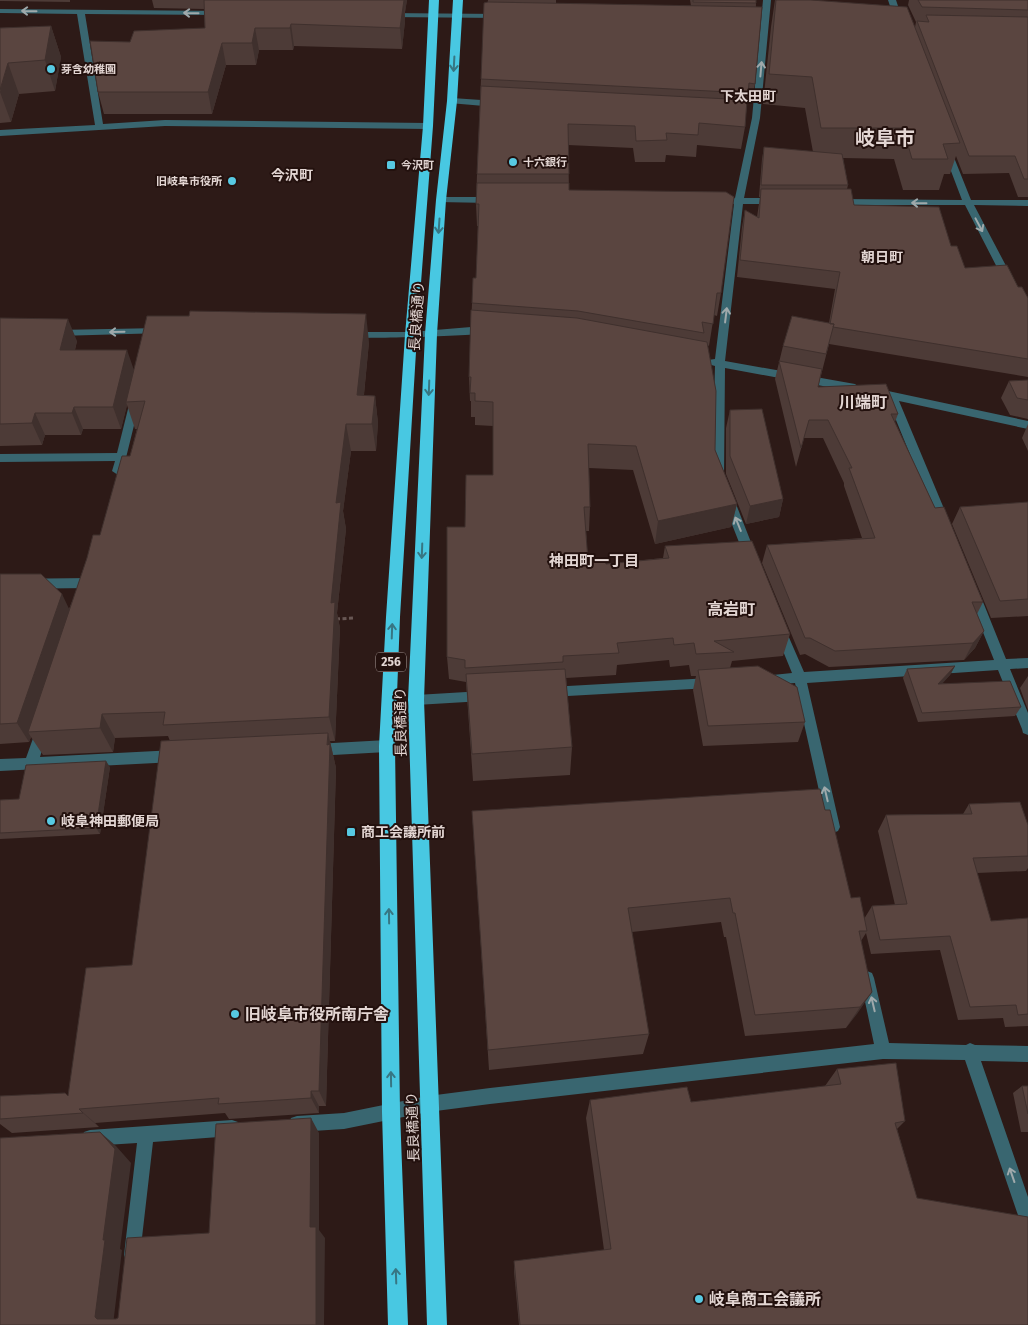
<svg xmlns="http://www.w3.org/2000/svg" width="1028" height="1325" font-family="'Fira Sans','Noto Sans JP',sans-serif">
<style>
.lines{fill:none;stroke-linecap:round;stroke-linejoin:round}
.path{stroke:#685754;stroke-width:3;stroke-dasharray:4 2.5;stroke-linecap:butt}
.minor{fill:#396670;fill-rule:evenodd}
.highway{fill:#48c8e2;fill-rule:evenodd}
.wall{fill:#4d3b37}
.shaded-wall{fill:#3f302d}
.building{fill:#5a4540;stroke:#3f302d}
.oneway{stroke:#9fa9ab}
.oneway2{stroke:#377683}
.poi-dot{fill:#57c9e2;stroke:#23110e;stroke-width:2}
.labels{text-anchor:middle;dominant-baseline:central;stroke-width:4;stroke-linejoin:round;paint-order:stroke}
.far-poi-label{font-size:11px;font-weight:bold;fill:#e3d6d3;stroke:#23110e;text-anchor:start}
.shield{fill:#23110e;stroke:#a99b98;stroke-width:1}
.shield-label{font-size:12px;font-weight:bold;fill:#e3d6d3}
.far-quarter-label{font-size:14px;font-weight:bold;fill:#e3d6d3;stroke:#23110e}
.street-label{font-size:14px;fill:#e3d6d3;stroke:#23110e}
.poi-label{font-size:14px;font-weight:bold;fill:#e3d6d3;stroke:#23110e;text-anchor:start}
.neighbourhood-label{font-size:15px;font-weight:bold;fill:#e3d6d3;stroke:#23110e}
.quarter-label{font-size:16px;font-weight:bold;fill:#e3d6d3;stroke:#23110e}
.near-poi-label{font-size:16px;font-weight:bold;fill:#e3d6d3;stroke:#23110e;text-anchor:start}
.far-town-label{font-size:20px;font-weight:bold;fill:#e3d6d3;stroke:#23110e}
</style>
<rect width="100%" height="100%" fill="#2d1a17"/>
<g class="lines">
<path class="path" d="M336,619L355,618"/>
<path class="minor" d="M763,0H771L760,118L744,198H776L781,201L776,204H743L725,361L855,384L860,388L855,392L725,368L724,474L718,478L712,474L715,366L708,364L707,362L708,360L715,359L734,204L726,201L735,198L752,118Z
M888,0H896L903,21L902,23L895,21Z
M0,9L224,11L225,13L221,15L85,14L103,124L165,120L428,123L432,126L428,129L165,126L0,136V130L95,125L77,14L0,13Z
M385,13L501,14L505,16L501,18L388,17L384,15Z
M452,98L496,101L500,104L496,107L449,103V99Z
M947,147L951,150L971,200H1028V206L974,205L1014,281L1012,283L1009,284L1004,281L965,205H839L834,202L839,199L962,200L943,150Z
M441,197H491L496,200L491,203L438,202L436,200Z
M471,327L487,328L492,331C486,337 369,338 352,338L347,335L352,332H411Z
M160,328L165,331L164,333L57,336L52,333L57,330Z
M874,388L1028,421V429L899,401L950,523L944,527L938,523L887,398L870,395L869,392L870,389Z
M135,397L140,401L122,474L118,475L112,471L115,461L0,462V454L117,453L130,401Z
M728,495L734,499L756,555L754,558H746L744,555L722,499Z
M91,578L95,580L97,583L95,586L91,588L0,589V579Z
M973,587L977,589L979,592L1006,659L1028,658V668L1010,669L1028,713V735L1023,733L1022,729L998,670L807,683L840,827L838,831L833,833L828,831L795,683L767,685L763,684L761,680L763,676L792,673L774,629L776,626H784L804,672L994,660L967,592L969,589Z
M710,678L714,679L716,683L714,687L710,688L550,697L546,696L544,692L546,688L550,687Z
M483,691L488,692L489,696L488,700L483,701L416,705L411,704L410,700L411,696L416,695Z
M42,724L47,726L48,730L40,757L175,750L180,752L182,756L180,760L175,762L0,771V759L26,758L36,730L37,726Z
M387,740L392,742L394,746L392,750L387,752L315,756L310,754L308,750L310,746L315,744Z
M867,971L872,973L874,978L889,1043L966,1045L970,1043L975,1045L1028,1046V1062L981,1061L1028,1197V1229L1022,1227L1020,1221L965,1060L883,1059L490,1104L428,1112L344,1129L297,1132L291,1130L289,1124L291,1118L297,1116L344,1113L428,1096L490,1088L874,1044L860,978L862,973Z
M232,1120L238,1122L240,1128L238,1134L232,1136L153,1142L140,1255L138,1261L132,1263L126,1261L124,1255L137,1143L90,1146L84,1144L82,1138L84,1132L90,1130Z"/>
<path class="highway" d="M429,0H439L433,126L417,335L400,617L395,746L400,1112L408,1325H388L382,1112L379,746L386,617L405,335L423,126Z
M453,0H463L457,101L446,200L437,334L424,700L447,1325H427L408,700L425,334L436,200L447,101Z"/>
</g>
<path class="wall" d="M0,0H70V2L0,1Z
M152,0H407L405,12V21L402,49L294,46L293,50H259L256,65H226L212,114H104L98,92L130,42L205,28L204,9L154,8Z
M488,0H556V4L691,6L690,0H756L755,84L751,103L747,102L745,127L741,149L697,145L696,157L666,155L665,162H635L633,148L568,145L569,190L721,293L717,316L714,315L709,346L707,345L715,450L737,504L731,527L655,544L633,470L589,468L590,507L589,531H586L588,561L606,564L663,558L665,546L790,634L783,656L732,661L730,668L805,722L798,742L703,746L693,690L696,676H691L689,665L670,667L669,660L617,665L616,675L566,678L572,747L570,775L473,781L466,682L449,679L447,657L465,527L493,475V426L475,425V417H471V401H470L469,377L472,303L476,278L478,226H477L476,204L477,174L481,79Z
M775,0L915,27L916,22L908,5L909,0H1028V197H1018L1009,173L963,174L956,156L950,174H944L939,190H903L894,159L843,158L848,185L847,189L854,205L951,246L965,268L1018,287L1028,298V377L829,344L818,387L898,414L895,422L935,508L983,602L977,614L984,631L975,648L964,660L829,667L805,654L800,655L762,563L767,545L862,538L844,486V483L823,438H804L796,467L775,379L783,346L829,323L835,289L737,277L742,227L745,210L757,217L760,197H759L762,159L764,147L813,152L805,108L763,104L771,27Z
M51,26L61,57L55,91L19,94L11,122L0,123V28Z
M0,318L77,341L75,350L134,370L369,342L364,395L375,396L378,423L376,451H351L343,511L346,529L337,613L340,628L335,741H330L336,768L326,1106H319V1113L229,1119L225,1113L95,1123L99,1127L12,1133L0,1124V1096L68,1095L132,965L170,741L168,736L115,738L113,752L43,755L31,737L29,742L0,744V574L69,609L100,535L130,456L137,429H135L127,405L121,429H83L81,435H45L42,445L0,446Z
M1028,380V419L1010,415L1001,398L1009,381Z
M730,410L783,499L779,517L746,524L726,474V428Z
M1028,424V451L1022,438Z
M1028,502V616L991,618L952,524L960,507Z
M955,666L950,675L942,683L1021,707L1015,716L918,722L903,678L907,669Z
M1028,676V710L1020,688Z
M110,767L100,834L0,839V800L19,799Z
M969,804L1028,825V868L1026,871L977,873L991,921L1028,918V1026L1005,1027L1003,1018L958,1020L940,950L871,954L866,933L861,941L872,992L846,1028L745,1036L726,937H724L721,922L632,932L649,1034L643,1054L489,1070L472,811L825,810L851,898L864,919L872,906L895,905L878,831L886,815L963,814Z
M837,1069L905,1121L897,1129L917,1198L1028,1325H519L514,1272V1261L604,1250L586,1118L590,1100L691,1102L825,1086Z
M1022,1086H1028V1132H1021L1013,1093Z"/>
<path class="shaded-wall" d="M404,0H407L405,12Z
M404,0L405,21L402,49L400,28Z
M291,24L294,46L293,50L290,28Z
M51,26L61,57L55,91L45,60Z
M255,28L259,50L256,65L252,43Z
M222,43L226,65L212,114L208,92Z
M8,63L19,94L11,122L0,92Z
M366,314L369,342L361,423L357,395Z
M68,319L77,341L69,373L60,350Z
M127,350L135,373L126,402L127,405L121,429L113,407Z
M375,396L378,423L376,451L372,424Z
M74,407L83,429L81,435L72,413Z
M35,413L45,435L42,445L32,423Z
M346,424L351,451L343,511L346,529L337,613L340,628L335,741L329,717L331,603L336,503Z
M783,499L779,517L746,524L750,506Z
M737,504L731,527L655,544L658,521Z
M62,594L72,615L28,732L31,737L29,742L17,723Z
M984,631L975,648L964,660L973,643Z
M955,666L950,675L934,693L938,684Z
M102,714L115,738L113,752L100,728Z
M328,733L336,768L326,1106L319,1091Z
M106,761L110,767L100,834L96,828Z
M872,992L857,1014L846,1028L860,1007Z
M311,1091L319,1106V1113L311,1098Z
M79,1109L95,1123L99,1127L83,1113Z
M311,1118L319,1133V1230L325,1238L324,1325H316L310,1227Z
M100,1132L116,1146L131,1163L120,1249L122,1250L113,1325L97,1319L95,1317Z"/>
<path class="building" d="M204,0H404L400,28L291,24L290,28H255L252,43H222L208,92H98L90,41L130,42L134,31L205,28Z
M693,0H756V3L693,2Z
M776,0H811L907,7L960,143L943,144L948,159H912L903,128H821L812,77L769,74Z
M918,0H1028V10L922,7Z
M488,2L762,7L755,84L749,83L748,93L481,79L484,3Z
M926,15L1028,17V179H1024L1015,156H969L917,21L929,22Z
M51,26L45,60L8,63L0,90V28Z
M481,86L747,100L745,127L699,123L698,135L666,133L667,140L636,141L635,126L568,124L569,174H477Z
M764,147L842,154L848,185H761Z
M477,183H569V190L726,192L734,197L721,293H717L713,324L702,322L704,333L578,311L472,303L473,278H476L479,204H476Z
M761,189H851L854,205L939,207L951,246H957L965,268L1007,265L1018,287H1022L1028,298V359L833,327L834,324H830L840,272L740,260L745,210L759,218Z
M471,310L577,318L707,342L716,391L715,450L737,504L658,521L636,446L588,444L590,507H584L588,561H605L606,564L669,558L665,546L752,541L790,634L714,641L734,652L696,654L694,643L674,645L673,638L617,643L619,653L563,656V662L465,668V660L447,657V527H465L466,475H493V402L475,401V393H470L471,377H469Z
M190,311L366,314L357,395L375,396L372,424H346L336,503L341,502L331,603L335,602L329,717L163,725L165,712L102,714L100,728L28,732L87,558L93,535H100L122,456H130L145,401L126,402L147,316H189Z
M792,316L834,324L826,354L783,346Z
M0,318L68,319L60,350H127L113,407H74L72,413H35L32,423L0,424Z
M779,361L822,369L818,387L886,384L898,414H891L935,508L944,507L983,602H972L984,631L973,643L835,651L810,638H805L767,545L875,538L849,468H852L828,420H809L801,448Z
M1028,380V400L1017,398L1009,381Z
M762,409L783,499L750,506L730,456V410Z
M1028,502V599L1000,601L960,507Z
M0,574H41L62,594L17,723L0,724Z
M758,666L797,687L805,722L708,726L698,670Z
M955,666L938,684L1010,681L1021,707L922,713L907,669Z
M565,669L572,747L472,754L466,674Z
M328,733L327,745L330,744L319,1091H311V1098L218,1104L219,1098L79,1109L83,1113L0,1119V1096L65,1093L68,1096L86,968L132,965L161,741Z
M106,761L96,828L0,833V800L19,799L26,765Z
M820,789L825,810H830L851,898L860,897L867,931H859L872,992L860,1007L755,1015L735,913H733L730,898L628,908L649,1034L488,1050L472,811Z
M1020,802L1028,825V856L973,858L991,921L1028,918V1014L1018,1015L1016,1005L970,1007L950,936L880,940L872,906L907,904L886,815L972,814L969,804Z
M896,1063L905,1121L895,1123L917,1198L1028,1217V1325H520L514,1261L611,1249L590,1100L687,1087L691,1102L841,1084L837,1069Z
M1022,1086H1028V1114Z
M311,1118L310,1227H316V1325H0V1138L100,1132L115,1149L103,1240H105L95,1317L97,1319H116L118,1318L127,1238L209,1233L216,1124Z"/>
<defs><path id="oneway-shaft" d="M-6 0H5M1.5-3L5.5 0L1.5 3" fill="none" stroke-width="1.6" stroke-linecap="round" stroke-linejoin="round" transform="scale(1.25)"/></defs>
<g class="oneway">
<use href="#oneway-shaft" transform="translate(29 11) rotate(-179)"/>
<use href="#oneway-shaft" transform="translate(191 13) rotate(-179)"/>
<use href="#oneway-shaft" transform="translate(761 69) rotate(-85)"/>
<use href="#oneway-shaft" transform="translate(919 203) rotate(-179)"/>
<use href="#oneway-shaft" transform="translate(979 225) rotate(62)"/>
<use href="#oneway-shaft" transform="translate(726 315) rotate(-83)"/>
<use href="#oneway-shaft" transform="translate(117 332) rotate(179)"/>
<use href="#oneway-shaft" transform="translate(738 524) rotate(-112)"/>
<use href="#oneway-shaft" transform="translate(826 794) rotate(-103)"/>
<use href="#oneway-shaft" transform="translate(873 1004) rotate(-103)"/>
<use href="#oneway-shaft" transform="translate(1012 1175) rotate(-109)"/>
</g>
<g class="oneway2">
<use href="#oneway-shaft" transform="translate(454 64) rotate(93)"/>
<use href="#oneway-shaft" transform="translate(439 226) rotate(94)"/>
<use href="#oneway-shaft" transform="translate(429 388) rotate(92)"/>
<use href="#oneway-shaft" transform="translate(422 551) rotate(92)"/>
<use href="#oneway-shaft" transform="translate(392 631) rotate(-88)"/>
<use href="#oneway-shaft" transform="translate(389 916) rotate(-91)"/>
<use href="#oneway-shaft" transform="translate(391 1079) rotate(-91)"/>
<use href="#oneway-shaft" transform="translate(396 1276) rotate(-92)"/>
</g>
<g class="poi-dot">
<circle cx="51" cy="69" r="5"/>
<circle cx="513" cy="162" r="5"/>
<rect x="386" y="160" width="10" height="10" rx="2.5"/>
<circle cx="232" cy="181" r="5"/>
<circle cx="51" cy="821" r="5"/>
<rect x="346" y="827" width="10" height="10" rx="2.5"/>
<circle cx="235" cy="1014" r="5"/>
<circle cx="699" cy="1299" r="5"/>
</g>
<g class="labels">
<g class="far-poi-label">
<text x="61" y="69">芽含幼稚園</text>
<text x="523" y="162">十六銀行</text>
<text x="401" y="165">今沢町</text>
<text x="222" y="181" text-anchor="end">旧岐阜市役所</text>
</g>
<rect class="shield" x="376" y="652.5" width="30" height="19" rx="4"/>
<g class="shield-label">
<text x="391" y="662">256</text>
</g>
<g class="far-quarter-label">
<text x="748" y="96">下太田町</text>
<text x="292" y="175">今沢町</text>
<text x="882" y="257">朝日町</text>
</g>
<g class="street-label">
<text transform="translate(417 316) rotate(-86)">長良橋通り</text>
<text transform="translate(401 722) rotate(-91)">長良橋通り</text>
<text transform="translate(413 1127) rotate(-92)">長良橋通り</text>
</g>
<g class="poi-label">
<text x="61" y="821">岐阜神田郵便局</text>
<text x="361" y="832">商工会議所前</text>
</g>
<g class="neighbourhood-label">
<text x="594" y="561">神田町一丁目</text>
</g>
<g class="quarter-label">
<text x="863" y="402">川端町</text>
<text x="731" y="609">高岩町</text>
</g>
<g class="near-poi-label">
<text x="245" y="1014">旧岐阜市役所南庁舎</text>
<text x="709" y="1299">岐阜商工会議所</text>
</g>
<g class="far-town-label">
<text x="885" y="138">岐阜市</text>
</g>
</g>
</svg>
